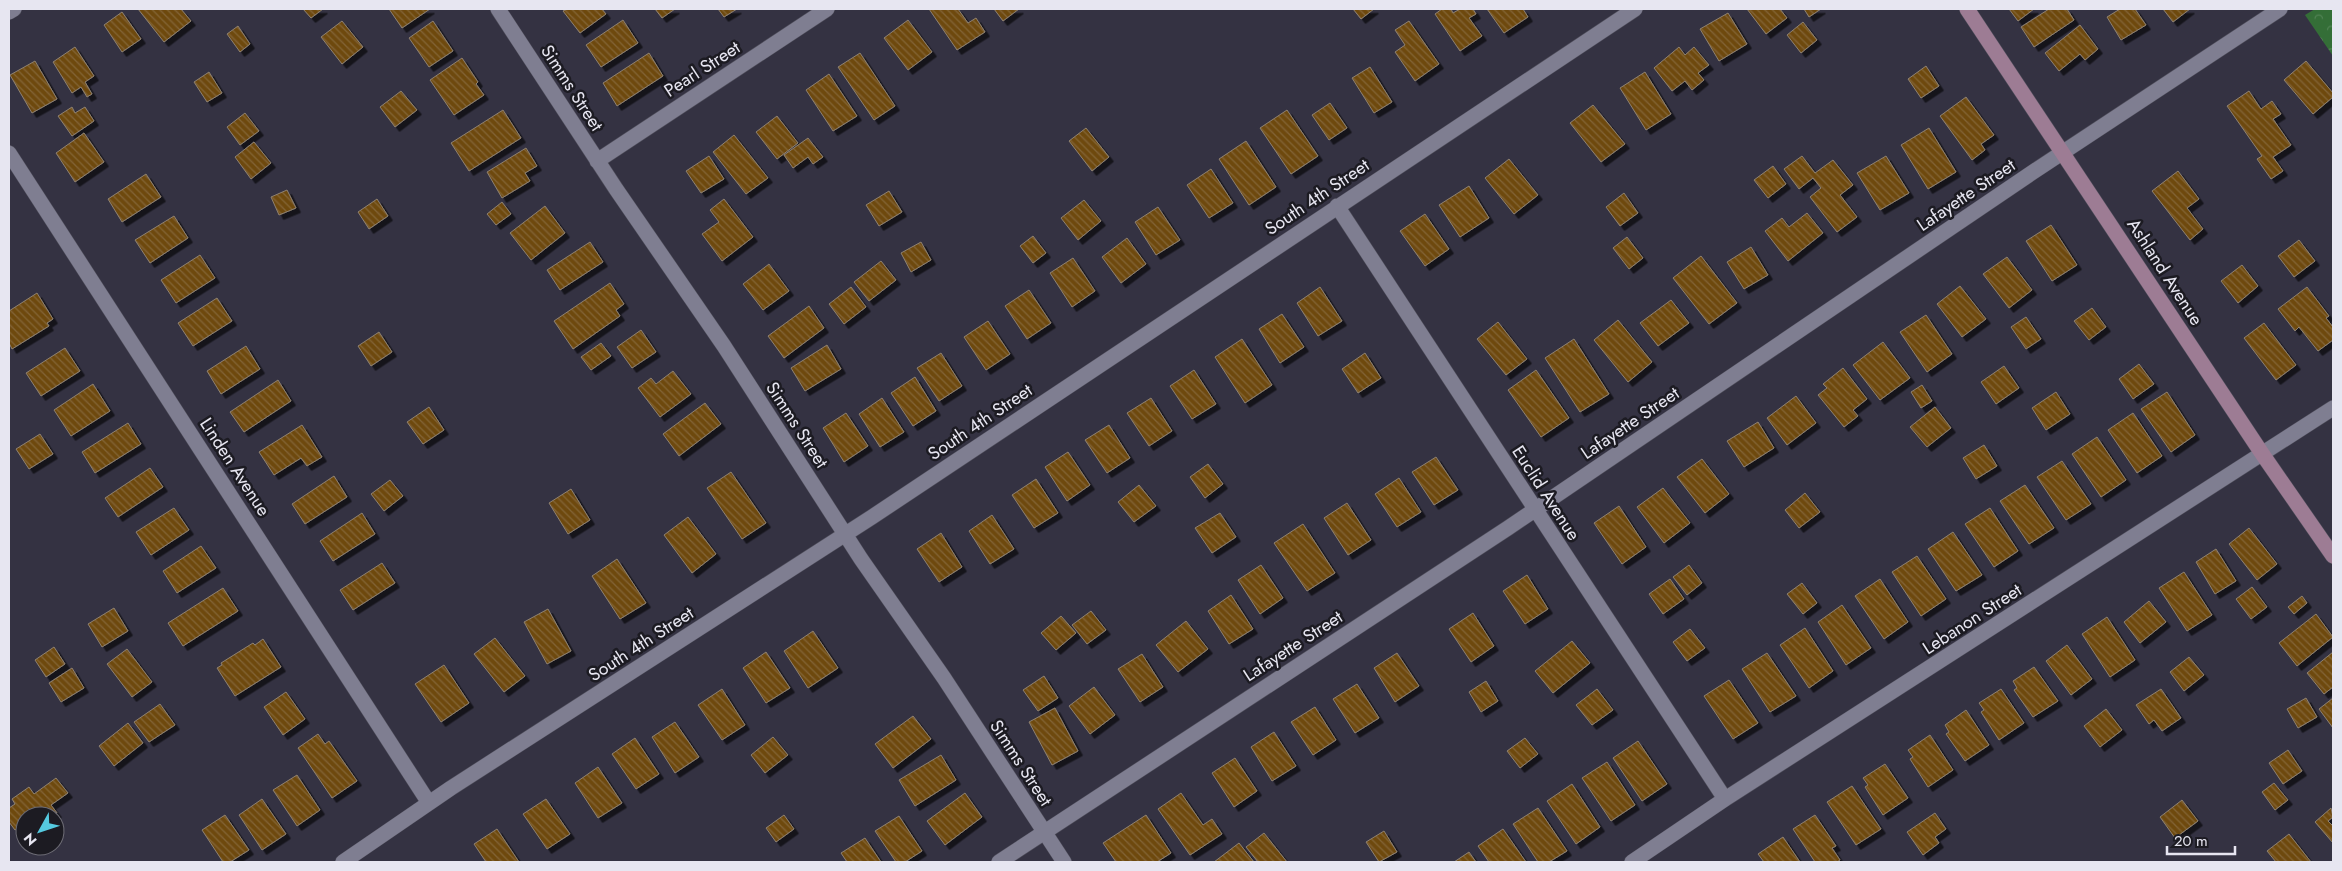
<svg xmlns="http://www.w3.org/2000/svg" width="2342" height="871" font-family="Jost,sans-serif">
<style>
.forest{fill:url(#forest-crowns)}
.building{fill:url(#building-back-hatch);stroke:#8e8171;filter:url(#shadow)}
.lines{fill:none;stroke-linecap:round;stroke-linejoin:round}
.street-casing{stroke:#504f5c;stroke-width:16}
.secondary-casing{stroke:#504f5c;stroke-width:16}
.street{stroke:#7f7e91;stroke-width:15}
.secondary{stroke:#9d7c94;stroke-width:15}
.labels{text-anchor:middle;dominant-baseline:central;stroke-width:5;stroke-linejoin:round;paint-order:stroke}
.street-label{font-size:18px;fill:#e7e6f1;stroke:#1c1b22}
</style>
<defs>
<pattern id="forest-crowns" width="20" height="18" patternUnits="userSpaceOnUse" patternTransform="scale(1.25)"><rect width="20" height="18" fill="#346e37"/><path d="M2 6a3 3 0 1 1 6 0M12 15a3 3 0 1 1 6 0" fill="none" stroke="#518354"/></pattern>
<pattern id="building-back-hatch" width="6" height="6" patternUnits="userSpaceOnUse" patternTransform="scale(1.25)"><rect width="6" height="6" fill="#6e4a11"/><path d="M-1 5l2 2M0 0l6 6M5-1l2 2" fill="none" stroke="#836434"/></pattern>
<filter id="shadow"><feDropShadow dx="4.5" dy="4.5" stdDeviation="0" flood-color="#0009"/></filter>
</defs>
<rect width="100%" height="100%" fill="#343242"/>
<path class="forest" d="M2315,9H2333V56L2305,15Z"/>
<path class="building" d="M138,9H181L191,21L164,42Z
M303,9H323L311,18Z
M389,9H430L402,28Z
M567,9H602L606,14L580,33L563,11Z
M655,9H675L662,18Z
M718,9H737L724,17Z
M929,9H958L968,23L976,18L985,32L957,50Z
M994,9H1019L1003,21Z
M1353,9H1374L1361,19Z
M1442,9H1451L1453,13L1460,9H1473L1476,14L1469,18L1482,36L1460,51L1435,14Z
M1487,9H1523L1528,17L1504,33Z
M1747,9H1780L1787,18L1766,34Z
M1804,9H1821L1809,17Z
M2009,9H2034L2018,21Z
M2049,9H2067L2074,20L2034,47L2021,27Z
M2120,9H2135L2146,25L2121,40L2107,17Z
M2163,9H2190L2173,22Z
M122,12L141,39L122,52L104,25Z
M1728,13L1747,44L1719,61L1700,29Z
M623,20L638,43L601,67L586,45Z
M908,20L932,52L908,70L884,38Z
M342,21L363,47L342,64L321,37Z
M433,21L453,51L429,67L409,38Z
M1409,21L1439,64L1415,81L1395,52L1405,45L1395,30Z
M1803,22L1817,40L1801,53L1787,35Z
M2080,25L2098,49L2085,60L2080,54L2059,71L2045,53Z
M238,26L250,44L240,52L227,34Z
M75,47L94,76L85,82L92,94L87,97L81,87L72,93L53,62Z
M1679,47L1685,55L1694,47L1709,65L1698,73L1704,80L1692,90L1685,81L1672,91L1654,68Z
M649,53L663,76L617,106L603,83Z
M860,53L895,106L874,120L838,67Z
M462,58L478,82L476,84L484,95L454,115L430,80Z
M35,61L57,99L32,113L10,75Z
M2306,61L2333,93V97L2313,114L2284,80Z
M1926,66L1939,86L1921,98L1908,79Z
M1370,67L1392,102L1374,113L1352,78Z
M209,72L222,93L207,102L194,82Z
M1645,72L1671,114L1646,130L1620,88Z
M829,74L857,116L833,131L806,90Z
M401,91L417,110L395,127L380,107Z
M2249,91L2261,109L2272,101L2281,114L2273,119L2291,145L2273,157L2283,171L2271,179L2257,159L2262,156L2227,106Z
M1966,97L1994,135L1981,144L1985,150L1972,160L1940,116Z
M1330,103L1347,128L1329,140L1312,115Z
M1593,105L1625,144L1601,162L1570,123Z
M72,107L75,113L85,107L94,121L72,136L58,116Z
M503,110L521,138L469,171L451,143Z
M1287,110L1318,156L1291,174L1260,128Z
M245,113L259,131L240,145L227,127Z
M777,116L798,143L777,159L756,132Z
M1086,128L1109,157L1092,171L1069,141Z
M1929,128L1956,172L1928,189L1901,145Z
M84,133L104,162L75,182L56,153Z
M734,135L768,178L746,194L713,152Z
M808,138L823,157L813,164L808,157L793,168L784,155Z
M1246,141L1276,187L1249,205L1219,159Z
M254,142L271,163L251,179L235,157Z
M526,148L537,166L525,173L530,181L502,198L487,172Z
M709,156L724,179L701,193L686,171Z
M1802,156L1815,173L1833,160L1853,185L1840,195L1857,217L1837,232L1810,197L1821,188L1813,178L1799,189L1784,169Z
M1886,156L1909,193L1880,210L1857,173Z
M1509,159L1538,195L1514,214L1485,178Z
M1773,166L1786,184L1768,198L1754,180Z
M1211,169L1233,203L1209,218L1187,185Z
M2178,171L2199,199L2187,208L2203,229L2190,240L2152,191Z
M146,174L161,197L122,222L108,199Z
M1469,186L1489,218L1460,237L1439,205Z
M287,190L296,208L279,215L271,197Z
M889,191L902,212L879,226L866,205Z
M1624,193L1638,213L1620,226L1606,207Z
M377,199L388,216L369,229L358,212Z
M724,199L753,237L722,261L702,234L719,222L710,210Z
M1084,200L1101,221L1078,240L1061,218Z
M502,202L511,214L496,225L487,214Z
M545,206L565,233L531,260L510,233Z
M1158,207L1180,240L1156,255L1135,222Z
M1807,213L1823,233L1788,261L1765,231L1782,218L1789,227Z
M1425,214L1449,249L1425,266L1400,231Z
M174,216L188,238L150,263L135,240Z
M2051,225L2077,265L2052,281L2026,241Z
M1033,236L1046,253L1033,263L1020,246Z
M1627,237L1643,258L1629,269L1613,248Z
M1127,238L1146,264L1121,283L1102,257Z
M2299,240L2315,261L2294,277L2278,256Z
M590,242L603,262L560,290L547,270Z
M921,242L931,260L911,272L901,253Z
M1751,247L1768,275L1744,289L1727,262Z
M200,255L215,278L176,303L161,280Z
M1701,256L1737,303L1709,324L1673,278Z
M2007,257L2032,290L2009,308L1983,274Z
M1073,258L1095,291L1072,307L1050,273Z
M881,261L896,280L869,301L854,282Z
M769,264L789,291L763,310L743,284Z
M2242,265L2258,286L2238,303L2221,281Z
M610,283L624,304L616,310L620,316L573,349L554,321Z
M1960,286L1986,319L1962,337L1937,304Z
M851,287L866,307L844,324L829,304Z
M1320,287L1342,321L1318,336L1297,303Z
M2307,287L2329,316L2326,318L2333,327V340L2318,351L2299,327L2295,331L2278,309Z
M1029,290L1051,323L1027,339L1005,306Z
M37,293L53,319L47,323L49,326L12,349L9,343V311Z
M217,298L232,321L193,346L178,323Z
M1671,300L1689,323L1658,346L1640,323Z
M809,306L824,328L784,358L768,336Z
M2092,308L2106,327L2089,340L2074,321Z
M1282,314L1304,347L1280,363L1259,329Z
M1926,315L1952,354L1927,372L1900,332Z
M2026,317L2041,339L2026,349L2011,327Z
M1618,320L1652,362L1628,382L1594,340Z
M988,321L1010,354L986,370L964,337Z
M1498,322L1527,359L1506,375L1477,339Z
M2264,323L2296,365L2276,380L2244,338Z
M641,330L656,352L632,368L617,347Z
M379,332L392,352L371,366L358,346Z
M1242,339L1272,385L1245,403L1215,357Z
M1574,339L1609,394L1580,412L1545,358Z
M1883,342L1910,378L1880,400L1853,365Z
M601,343L611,356L591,370L581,357Z
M827,345L841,369L805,391L791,368Z
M246,346L260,369L221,394L207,371Z
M65,348L80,371L41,396L26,373Z
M941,353L962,386L939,401L917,368Z
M1365,353L1381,378L1358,393L1342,369Z
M2139,364L2154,384L2133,399L2119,379Z
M2004,366L2019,388L1996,404L1981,382Z
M1843,368L1867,399L1853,410L1858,416L1844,427L1818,395L1827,388L1823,384Z
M1194,370L1216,404L1192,419L1170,386Z
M1536,370L1569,418L1541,437L1508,390Z
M673,371L691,394L660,417L638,388L651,378L656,384Z
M915,377L936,411L913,426L891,393Z
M278,380L291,401L244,432L230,412Z
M93,384L110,411L71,436L54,410Z
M1922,385L1932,401L1921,408L1911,392Z
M2056,392L2070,414L2046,430L2032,408Z
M2167,392L2195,435L2171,452L2141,409Z
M1796,396L1816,423L1787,445L1767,418Z
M882,398L904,432L880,447L859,414Z
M1151,398L1172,431L1149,446L1127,413Z
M705,403L721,424L679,456L663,434Z
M429,407L444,430L423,444L407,422Z
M1935,407L1951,428L1927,447L1910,427Z
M846,413L868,446L844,462L823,428Z
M2133,413L2162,456L2137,473L2108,430Z
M1758,422L1774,448L1744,467L1727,441Z
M128,423L141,444L95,473L82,452Z
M302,425L322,457L307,466L301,458L274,475L259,452Z
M1109,425L1130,458L1107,473L1085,440Z
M40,434L53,454L29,469L16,449Z
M2097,437L2126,480L2101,497L2072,454Z
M1984,445L1997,466L1976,479L1963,458Z
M1068,452L1090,485L1067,501L1045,467Z
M1436,457L1458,490L1434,505L1412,472Z
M1702,459L1729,494L1705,513L1677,477Z
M2062,461L2091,504L2066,520L2037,477Z
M1208,464L1223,484L1205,498L1190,477Z
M150,468L163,487L118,517L105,498Z
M731,472L766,523L742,539L707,488Z
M334,476L347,497L305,524L292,504Z
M1399,478L1421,512L1397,527L1375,494Z
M1036,479L1058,513L1034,528L1012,495Z
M390,480L403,496L384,511L371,494Z
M1139,485L1156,506L1134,522L1118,502Z
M2025,485L2054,528L2029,544L2000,501Z
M1663,488L1690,523L1664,543L1637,507Z
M571,489L590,520L568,534L549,503Z
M1805,493L1820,512L1799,528L1785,510Z
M1347,503L1371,540L1348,555L1324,518Z
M1619,506L1646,547L1622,564L1594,523Z
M174,508L189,530L151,555L136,532Z
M1990,508L2018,551L1994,567L1965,524Z
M362,513L375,534L333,561L320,541Z
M1220,513L1236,537L1212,553L1195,528Z
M992,515L1014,549L990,564L969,531Z
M688,517L716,554L692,573L664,535Z
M1303,524L1335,573L1307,591L1274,543Z
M2249,528L2277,564L2257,580L2229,544Z
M1953,532L1982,575L1956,591L1928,549Z
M941,533L962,567L939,582L917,549Z
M201,546L216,568L177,593L163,571Z
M2216,549L2236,581L2215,594L2196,562Z
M1917,556L1946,599L1921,616L1892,572Z
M617,559L646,603L620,619L592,576Z
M382,563L395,583L353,610L340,590Z
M1261,565L1283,598L1260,614L1238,580Z
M1689,565L1702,583L1687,595L1673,577Z
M2184,572L2212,615L2187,631L2159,588Z
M1527,575L1548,609L1525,624L1503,591Z
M1670,579L1684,599L1663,614L1649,594Z
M1880,579L1908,622L1884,639L1855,596Z
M1802,583L1817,603L1803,614L1787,594Z
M2252,587L2267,607L2251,619L2236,599Z
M223,588L238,611L183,646L168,623Z
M1231,595L1253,629L1229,644L1208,611Z
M2302,596L2307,603L2294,614L2288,607Z
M2149,601L2166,622L2140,643L2124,622Z
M1842,605L1871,648L1846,665L1818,622Z
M114,608L128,631L102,647L88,624Z
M548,609L571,651L547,664L524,622Z
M1091,611L1106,630L1087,644L1072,625Z
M1473,613L1494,646L1471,662L1449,629Z
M2316,614L2333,637L2297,666L2279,643Z
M1061,616L1076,633L1056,650L1041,633Z
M2107,617L2135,660L2110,677L2082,634Z
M1186,621L1208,649L1178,672L1156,645Z
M1805,628L1833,671L1809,688L1780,645Z
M1690,629L1705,648L1687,661L1673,642Z
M813,631L838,668L808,688L784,651Z
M495,638L525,676L504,692L474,654Z
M263,639L281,667L235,696L217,668L222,665L221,663L253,643L255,645Z
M1572,641L1590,663L1553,693L1535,671Z
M2067,645L2092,679L2071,695L2046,661Z
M54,647L65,664L46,677L35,660Z
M127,649L152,682L132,697L107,664Z
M766,652L790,688L766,703L743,668Z
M2333,652V687L2324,694L2307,673Z
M1397,653L1419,686L1395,702L1374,668Z
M1767,653L1796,696L1770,712L1742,669Z
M1142,654L1163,687L1140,702L1118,669Z
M2189,657L2204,675L2184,691L2170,672Z
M444,665L469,703L441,722L415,684Z
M2034,667L2058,701L2033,717L2014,690L2017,688L2013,681Z
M72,668L84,688L61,702L49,683Z
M1044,676L1058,698L1038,711L1023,690Z
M1729,680L1758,723L1733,739L1704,696Z
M1486,681L1498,701L1481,712L1469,692Z
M1357,684L1379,718L1355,733L1333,699Z
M1094,687L1115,715L1090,734L1069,706Z
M722,689L745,725L722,740L698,705Z
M1597,689L1613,710L1592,725L1576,705Z
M2001,689L2024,723L1999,740L1981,712L1984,710L1979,703Z
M2161,689L2181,718L2162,731L2154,720L2149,724L2136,705Z
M286,692L305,719L283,735L264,707Z
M2306,698L2317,717L2298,728L2287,709Z
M2333,698V728L2319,709Z
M160,704L175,725L149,742L134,722Z
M1315,707L1336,740L1313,755L1291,722Z
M1055,708L1078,751L1052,765L1029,722Z
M2106,709L2122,730L2100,747L2084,726Z
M1966,710L1989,745L1965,761L1946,734L1949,732L1945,725Z
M913,716L931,739L893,768L875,744Z
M675,722L699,757L675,773L652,737Z
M128,723L143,743L114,766L99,746Z
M1274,732L1296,766L1272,781L1251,747Z
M318,734L325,744L329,741L357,781L332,798L298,748Z
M1930,735L1953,770L1928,787L1910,759L1913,757L1908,750Z
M773,737L788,755L765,773L751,755Z
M635,738L659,774L636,789L612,754Z
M1525,738L1538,754L1520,768L1507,751Z
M1638,741L1667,784L1642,801L1613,758Z
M2288,750L2302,771L2283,784L2269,763Z
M941,755L956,780L915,806L899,780Z
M1235,758L1257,791L1234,807L1212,773Z
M1607,762L1635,805L1611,821L1582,778Z
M1885,764L1908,798L1883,815L1865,787L1868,785L1863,778Z
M598,767L622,803L598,818L575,783Z
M297,775L320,810L297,826L273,790Z
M56,778L68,793L51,805L57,813L54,816H25V823L15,830L9,822V808L15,804L12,799L29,787L34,794Z
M2274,783L2288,800L2275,810L2262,792Z
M1572,784L1600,827L1576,844L1547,801Z
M1852,786L1881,829L1856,845L1827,802Z
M965,793L982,817L945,845L927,821Z
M1181,793L1203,825L1212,819L1222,834L1190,855L1158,809Z
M262,799L286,834L262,850L239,815Z
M546,799L570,834L547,849L523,814Z
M2182,800L2198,821L2175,838L2160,817Z
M1538,808L1567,851L1549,862H1538L1513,824Z
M2331,808L2333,817L2328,821L2333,826V843L2315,822Z
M1935,813L1946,829L1935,837L1939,843L1923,855L1907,832Z
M225,815L249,850L230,862H223L202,830Z
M784,815L794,829L776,842L766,828Z
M1146,815L1171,853L1157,862H1116L1103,843Z
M1815,815L1836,846L1832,848L1840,860L1837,862H1815L1793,829Z
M899,816L922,851L905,862H896L875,831Z
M497,829L519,862H486L474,844Z
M1503,829L1526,862H1489L1478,846Z
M1384,831L1397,852L1379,862L1366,842Z
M1264,833L1287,862H1258L1246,847Z
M2289,834L2311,862H2276L2267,851Z
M1783,837L1800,862H1764L1758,854Z
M865,838L881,862H847L841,853Z
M1239,843L1254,862H1214Z
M1469,852L1476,862H1454Z"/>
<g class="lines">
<defs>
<path id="street" d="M498,9L616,189L724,346L861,559L944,678L1064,862
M9,12L14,9
M9,153L429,803
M597,161L827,9
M1337,206L1725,799
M343,862L451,788L872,517L1635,9
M999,862L1508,528L2033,172L2280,9
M1632,862L1725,799L2333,408"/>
<path id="secondary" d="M1967,9L2263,455L2333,556"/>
</defs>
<use href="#street" class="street-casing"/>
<use href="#secondary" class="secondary-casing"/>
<use href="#street" class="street"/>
<use href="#secondary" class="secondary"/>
</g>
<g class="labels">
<g class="street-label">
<text transform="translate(702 69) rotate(-33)">Pearl Street</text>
<text transform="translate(572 88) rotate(57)">Simms Street</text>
<text transform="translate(1966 195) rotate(-34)">Lafayette Street</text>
<text transform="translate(1317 197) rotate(-34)">South 4th Street</text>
<text transform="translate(2165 272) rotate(57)">Ashland Avenue</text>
<text transform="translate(980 422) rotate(-34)">South 4th Street</text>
<text transform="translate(1630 423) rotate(-34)">Lafayette Street</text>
<text transform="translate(797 425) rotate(57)">Simms Street</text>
<text transform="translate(235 467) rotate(57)">Linden Avenue</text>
<text transform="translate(1546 493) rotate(57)">Euclid Avenue</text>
<text transform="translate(1972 619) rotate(-33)">Lebanon Street</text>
<text transform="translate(641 644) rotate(-33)">South 4th Street</text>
<text transform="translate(1293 646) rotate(-33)">Lafayette Street</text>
<text transform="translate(1021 763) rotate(57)">Simms Street</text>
</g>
</g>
<rect width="2342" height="871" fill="none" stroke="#e7e6f1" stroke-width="20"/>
<g transform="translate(40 831) rotate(230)"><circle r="24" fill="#1c1b22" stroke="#6d6c75"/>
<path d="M0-4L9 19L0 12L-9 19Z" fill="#55cae0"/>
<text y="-8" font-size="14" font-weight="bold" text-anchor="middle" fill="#e7e6f1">N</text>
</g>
<path d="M2167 846v8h68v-8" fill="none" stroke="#e7e6f1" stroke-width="2.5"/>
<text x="2174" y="846" font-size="15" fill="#e7e6f1" stroke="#1c1b22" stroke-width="4" paint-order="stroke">20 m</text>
</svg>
